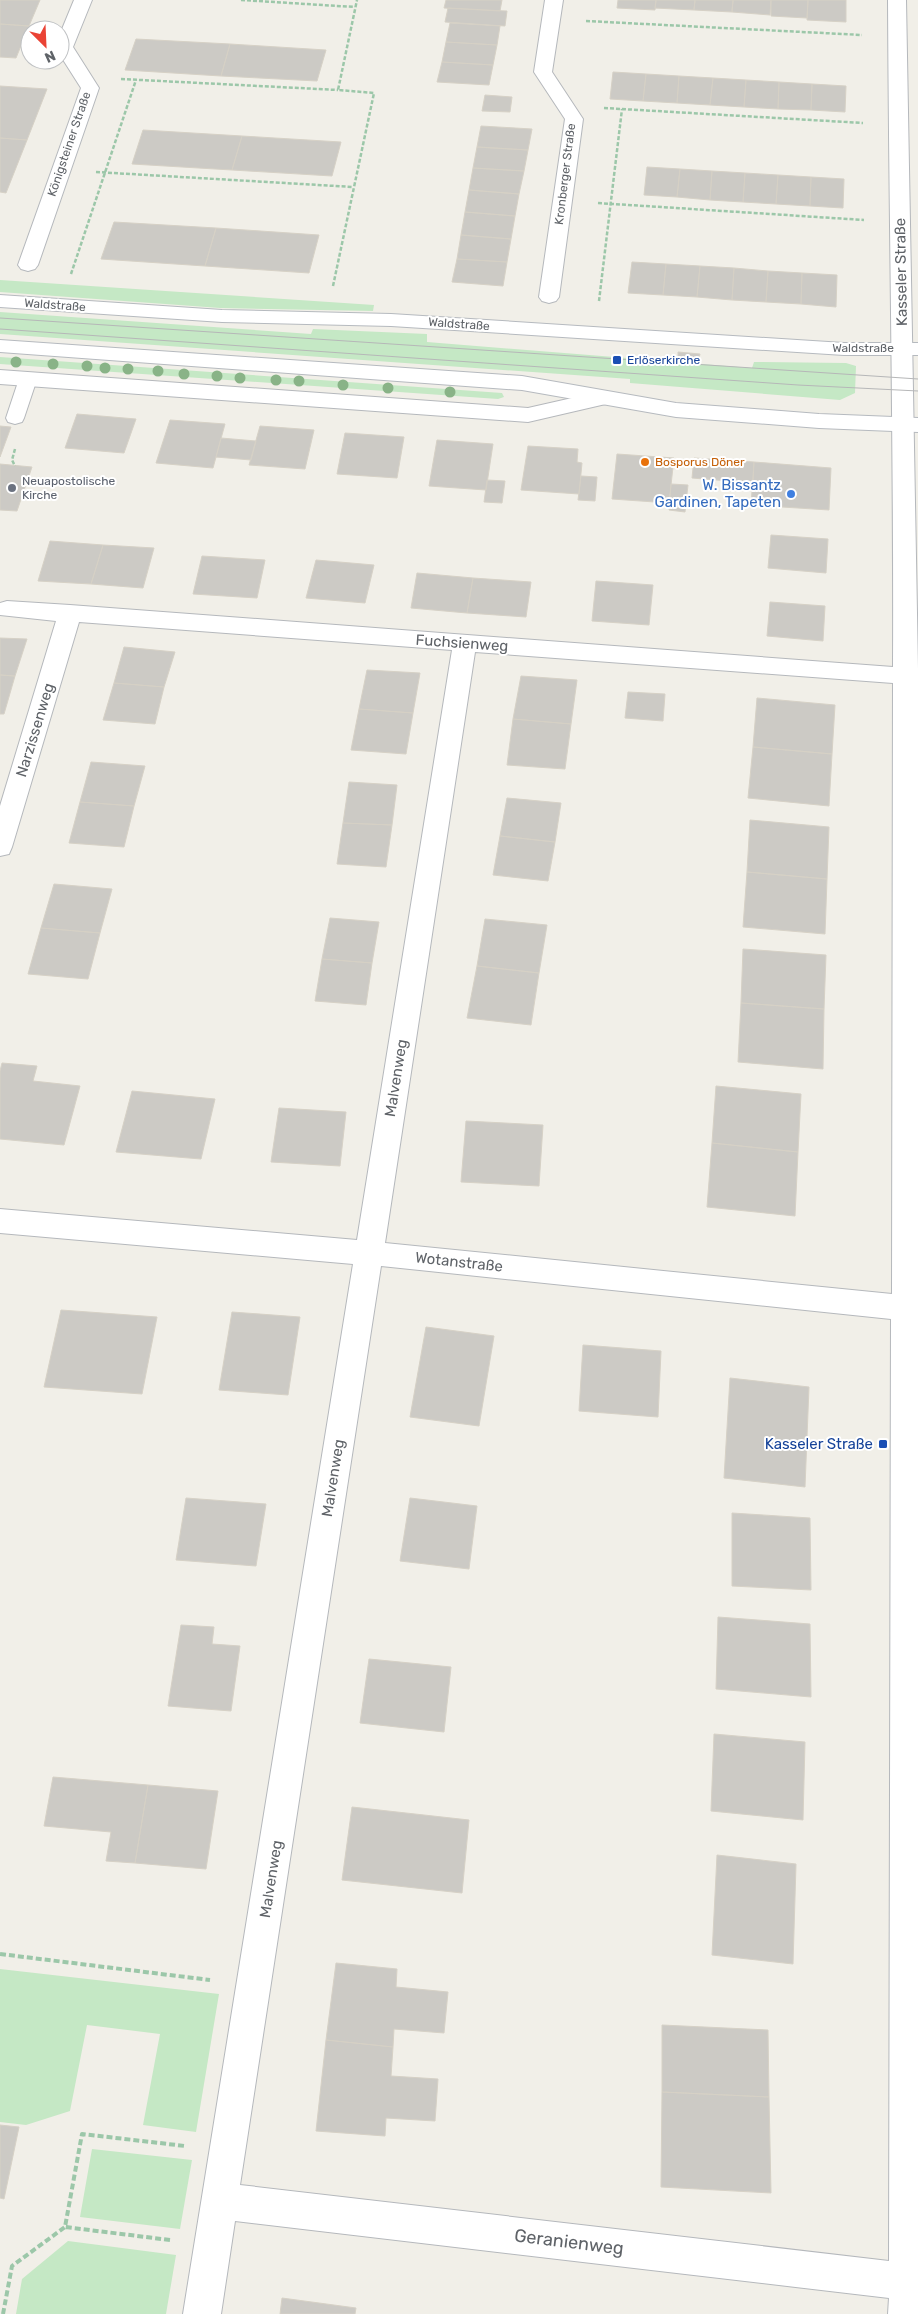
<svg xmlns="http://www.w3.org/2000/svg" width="918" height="2314" font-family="Rubik,sans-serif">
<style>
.green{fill:#c5e8c5}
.building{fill:#cccac5;stroke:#d6d1c6}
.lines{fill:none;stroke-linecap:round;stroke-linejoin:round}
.service-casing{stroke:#b5b8bc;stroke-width:2}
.minor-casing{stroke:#b5b8bc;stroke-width:2}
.secondary-casing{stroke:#b6babf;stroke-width:2}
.path-far1{stroke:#9cc7a9;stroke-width:2.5;stroke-dasharray:4 2;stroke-linecap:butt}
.path{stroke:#9cc7a9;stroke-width:4;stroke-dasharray:6 3;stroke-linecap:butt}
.service{fill:#fff;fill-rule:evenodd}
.minor{fill:#fff;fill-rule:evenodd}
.secondary{fill:#fff;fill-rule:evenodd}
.tram{stroke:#b6b7b8;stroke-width:1}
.tree{fill:#89b387}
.transit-dot{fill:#1a4fb4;stroke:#fff;stroke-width:2}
.food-dot{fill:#e8710a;stroke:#fff;stroke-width:2}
.worship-dot{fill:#6b7280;stroke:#fff;stroke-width:2}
.shop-dot{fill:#3f7fe0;stroke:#fff;stroke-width:2}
.labels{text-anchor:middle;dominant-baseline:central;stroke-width:4;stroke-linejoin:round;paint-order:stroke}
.far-street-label{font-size:12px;fill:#5f6368;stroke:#fff}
.far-transit-label{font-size:12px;fill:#164399;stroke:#fff;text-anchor:start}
.far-food-label{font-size:12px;fill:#c56008;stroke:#fff;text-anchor:start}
.far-worship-label{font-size:12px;fill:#5b616d;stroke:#fff;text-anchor:start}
.street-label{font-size:15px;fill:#5f6368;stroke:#fff}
.shop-label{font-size:15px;fill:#366cbe;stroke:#fff;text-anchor:end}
.transit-label{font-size:15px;fill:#164399;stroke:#fff;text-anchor:end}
.near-street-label{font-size:18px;fill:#5f6368;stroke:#fff}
</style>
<rect width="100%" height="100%" fill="#f1efe8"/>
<path class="green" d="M0,280L374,305L373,311L220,308L0,292Z
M0,312L311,334L313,329L427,334V342L752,368L754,362L846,363L856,366L855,393L840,400L630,383V379L0,334Z
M0,357L502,393L504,397L498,399L0,364Z
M0,1969L219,1994L196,2132L143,2125L160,2034L87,2025L70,2111L26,2125L0,2122Z
M92,2149L192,2160L180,2229L80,2217Z
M68,2241L176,2255L166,2314H16L22,2279Z"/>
<path class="building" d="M0,0H40L29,26L0,24Z
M446,0H502L500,11L444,8Z
M618,0H656L655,10L617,8Z
M656,0H695L694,10L655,8Z
M695,0H733L732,12L694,10Z
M733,0H771L770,15L732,12Z
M771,0H808L807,18L771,16Z
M808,0H846V22L807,20Z
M448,8L507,11L505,26L445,22Z
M450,23L500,26L497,45L446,42Z
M0,24L29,26L16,58L0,57Z
M136,39L230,44L221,76L125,70Z
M446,42L497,45L493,65L442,62Z
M230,44L326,50L317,81L221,76Z
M442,62L493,65L489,85L437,82Z
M613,72L646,74L643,101L610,99Z
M646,74L679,76L677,103L643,101Z
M679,76L713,78L710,105L677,103Z
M713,78L746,80L744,107L710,105Z
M746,80L779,82L778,109L744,107Z
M779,82L812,84L811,110L778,109Z
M812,84L846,86L845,112L811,110Z
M0,86L47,89L27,140L0,138Z
M485,95L512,97L510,112L482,111Z
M481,126L532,129L528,150L477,147Z
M143,130L242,136L232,170L132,164Z
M242,136L341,142L332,176L232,170Z
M0,138L27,140L6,193L0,192Z
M477,147L528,150L524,171L473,168Z
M647,167L680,169L677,197L644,195Z
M473,168L524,171L519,194L469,190Z
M680,169L712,171L710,200L677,197Z
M712,171L745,173L743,202L710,200Z
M745,173L778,175L776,204L743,202Z
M778,175L811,177L810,206L776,204Z
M811,177L844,179L843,208L810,206Z
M469,190L519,194L515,216L465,212Z
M465,212L515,216L511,239L461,235Z
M114,222L216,228L205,266L101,259Z
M216,228L319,235L309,273L205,266Z
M461,235L511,239L507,262L457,259Z
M457,259L507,262L503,286L452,282Z
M632,262L666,264L663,295L628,293Z
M666,264L700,266L697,297L663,295Z
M700,266L734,268L732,300L697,297Z
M734,268L768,271L766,302L732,300Z
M768,271L802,273L801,304L766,302Z
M802,273L837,275L836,307L801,304Z
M678,352L700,354L699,358L678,357Z
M77,414L136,419L124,453L65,448Z
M170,420L225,424L213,468L156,463Z
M0,426L11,427L0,457Z
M260,426L314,430L305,469L249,465Z
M345,433L404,437L397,478L337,474Z
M221,438L256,441L251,460L216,457Z
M437,440L493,444L486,490L429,486Z
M528,446L578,449L577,462L582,463L579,494L521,490Z
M617,454L674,458L669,503L612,499Z
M694,458L754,462L753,483L692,478Z
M754,462L831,468L829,510L751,505Z
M0,464L32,467L17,511L0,510Z
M581,476L597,477L595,501L578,500Z
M487,480L505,481L502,503L484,502Z
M671,484L688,485L685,512L669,510Z
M771,535L828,539L826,573L768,568Z
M50,541L103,545L91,584L38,581Z
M103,545L154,548L143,588L91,584Z
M202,556L265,560L257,598L193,594Z
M316,560L374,565L365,603L306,598Z
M417,573L473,578L467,613L411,608Z
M473,578L531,582L526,617L467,613Z
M596,581L653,585L649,625L592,621Z
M770,602L825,606L823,641L767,636Z
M0,638L27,639L15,676L0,675Z
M124,647L175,652L164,687L114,683Z
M367,670L420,673L413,713L359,709Z
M0,675L15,676L4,714H0Z
M521,676L577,680L571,724L513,719Z
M114,683L164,687L155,724L103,720Z
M628,692L665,694L663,721L625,718Z
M757,698L835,705L832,754L753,747Z
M359,709L413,713L406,754L351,750Z
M513,719L571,724L565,769L507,765Z
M753,747L832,754L829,806L748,798Z
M91,762L145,766L134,806L80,802Z
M349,782L397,785L392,825L343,823Z
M507,798L561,803L555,842L500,836Z
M80,802L134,806L124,847L69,843Z
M750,820L829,827L827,879L747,872Z
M343,823L392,825L386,867L337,864Z
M500,836L555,842L548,881L493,875Z
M747,872L827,879L825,934L743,927Z
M54,884L112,889L100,933L41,928Z
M330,918L379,922L372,963L322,959Z
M485,919L547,925L539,973L477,966Z
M41,928L100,933L88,979L28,974Z
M743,949L826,955L824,1009L741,1003Z
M322,959L372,963L366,1005L315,1001Z
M477,966L539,973L531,1025L467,1018Z
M741,1003L824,1009L823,1069L738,1062Z
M2,1063L37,1066L33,1081L80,1086L64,1145L0,1139V1071Z
M716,1086L801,1094L798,1152L712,1143Z
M132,1091L215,1099L201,1159L116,1152Z
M279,1108L346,1112L340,1166L271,1162Z
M466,1121L543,1125L539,1186L461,1182Z
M712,1143L798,1152L795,1216L707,1207Z
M61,1310L157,1317L142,1394L44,1387Z
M232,1312L300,1317L288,1395L219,1390Z
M426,1327L494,1336L479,1426L410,1417Z
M583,1345L661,1351L658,1417L579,1411Z
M730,1378L809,1387L805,1487L724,1478Z
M186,1498L266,1504L256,1566L176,1560Z
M410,1498L477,1506L469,1569L400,1561Z
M732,1513L810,1518L811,1590L732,1586Z
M718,1617L810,1624L811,1697L716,1689Z
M181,1625L214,1627L212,1644L240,1646L231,1711L168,1706Z
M369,1659L451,1667L444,1732L360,1723Z
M714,1734L805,1742L803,1820L711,1811Z
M53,1777L148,1785L135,1863L106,1861L111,1832L44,1826Z
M148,1785L218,1791L206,1869L135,1863Z
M352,1807L469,1820L462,1893L342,1880Z
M717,1855L796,1864L793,1964L712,1955Z
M336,1963L397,1969L396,1987L448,1992L444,2033L394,2029L393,2047L326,2040Z
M662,2025L768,2030L769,2097L662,2092Z
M326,2040L393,2047L391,2076L438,2079L435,2121L386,2118L385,2136L316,2131Z
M662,2092L769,2097L771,2193L661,2187Z
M0,2125L19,2127L4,2199L0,2198Z
M282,2298L356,2308L355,2314H280Z"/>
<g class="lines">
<defs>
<path id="service" d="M28,373L34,375L37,379L24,418L22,422L15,424L8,422L6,418L19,379L22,375Z"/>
<path id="minor" d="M74,0H92L73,47L99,88L38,265L35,269L28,271L21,269L18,265L81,88L60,55V34Z
M545,0H563L552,72L583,119L559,297L556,301L549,303L542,301L539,297L565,119L534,72Z
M888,0H906L918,669V2314H888L889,2298L235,2221L221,2314H183L353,1264L0,1233V1209L357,1240L452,650L79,622L12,847L9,854L0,856V806L56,621L0,615V603L7,601L70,605L893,667C894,445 889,222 888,0ZM475,652L893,683L892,1294L385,1243ZM381,1266L891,1319L889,2261L240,2185Z
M0,370L528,408L603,391L610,393L614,398L610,403L528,422L0,384Z"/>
<path id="secondary" d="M0,295L222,310L391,314L844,343H918V355H844L391,326L222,322L0,307Z
M0,340L522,376L676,403L819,414L918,418V432L819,428L676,417L522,390L0,352Z"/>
</defs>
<use href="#service" class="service-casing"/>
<use href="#minor" class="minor-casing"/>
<use href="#secondary" class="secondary-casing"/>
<path class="path-far1" d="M241,0L355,7
M586,21L862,35
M121,79L338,90
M604,108L863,123
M96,172L353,187
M598,203L864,220
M71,274L136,80
M333,286L374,93L338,90L357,0
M599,301L622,109
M15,449L12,460L15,466"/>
<path class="path" d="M0,1954L210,1980
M170,2240L65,2227L82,2134L185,2146
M3,2314L12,2266L65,2227"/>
<use href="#service" class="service"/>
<use href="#minor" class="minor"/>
<use href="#secondary" class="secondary"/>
<path class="tram" d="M0,318L918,379
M0,329L798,385L918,391"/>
</g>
<g class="tree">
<circle cx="16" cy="362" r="5.5"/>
<circle cx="53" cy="364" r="5.5"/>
<circle cx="87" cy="366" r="5.5"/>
<circle cx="105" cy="368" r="5.5"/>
<circle cx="128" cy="369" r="5.5"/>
<circle cx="158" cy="371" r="5.5"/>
<circle cx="184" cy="374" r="5.5"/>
<circle cx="217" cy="376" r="5.5"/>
<circle cx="240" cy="378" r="5.5"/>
<circle cx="276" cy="380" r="5.5"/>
<circle cx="299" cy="381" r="5.5"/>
<circle cx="343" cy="385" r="5.5"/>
<circle cx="388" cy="388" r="5.5"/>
<circle cx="450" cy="392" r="5.5"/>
</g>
<g class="transit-dot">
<rect x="612" y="355" width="10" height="10" rx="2.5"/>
<rect x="878" y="1439" width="10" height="10" rx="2.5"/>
</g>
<circle class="food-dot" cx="645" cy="462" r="5"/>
<circle class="worship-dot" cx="12" cy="488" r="5"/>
<circle class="shop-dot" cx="791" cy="494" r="5"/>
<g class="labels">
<g class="far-street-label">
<text transform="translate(69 144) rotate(-71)">Königsteiner Straße</text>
<text transform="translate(565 174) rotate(-83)">Kronberger Straße</text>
<text transform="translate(55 305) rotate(4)">Waldstraße</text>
<text transform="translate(459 324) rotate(4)">Waldstraße</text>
<text x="863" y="348">Waldstraße</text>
</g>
<g class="far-transit-label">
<text x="627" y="360">Erlöserkirche</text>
</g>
<g class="far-food-label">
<text x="655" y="462">Bosporus Döner</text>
</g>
<g class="far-worship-label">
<text x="22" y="481">Neuapostolische<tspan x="22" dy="14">Kirche</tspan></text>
</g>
<g class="street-label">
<text transform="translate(901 272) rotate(-91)">Kasseler Straße</text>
<text transform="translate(462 643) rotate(4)">Fuchsienweg</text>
<text transform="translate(35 730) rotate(-73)">Narzissenweg</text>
<text transform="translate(396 1078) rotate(-81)">Malvenweg</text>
<text transform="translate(459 1262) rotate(6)">Wotanstraße</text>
<text transform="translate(333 1478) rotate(-81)">Malvenweg</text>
<text transform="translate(271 1879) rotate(-81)">Malvenweg</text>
</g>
<g class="shop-label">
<text x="781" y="485">W. Bissantz<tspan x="781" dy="17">Gardinen, Tapeten</tspan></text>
</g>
<g class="transit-label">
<text x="873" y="1444">Kasseler Straße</text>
</g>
<g class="near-street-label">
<text transform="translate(569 2242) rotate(7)">Geranienweg</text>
</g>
</g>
<g transform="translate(45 45) rotate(156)"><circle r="24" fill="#ffffff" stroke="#bfc1c3"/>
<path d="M0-4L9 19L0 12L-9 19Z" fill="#ea4335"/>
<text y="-8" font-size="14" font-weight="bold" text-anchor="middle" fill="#5f6368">N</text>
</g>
</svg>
